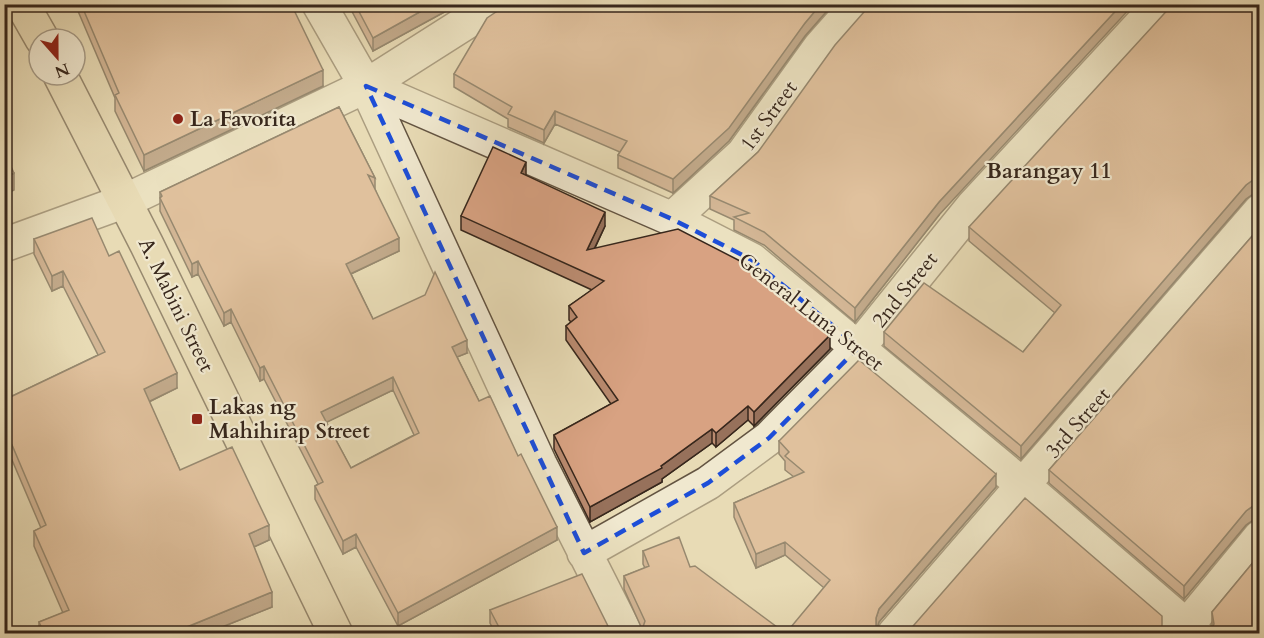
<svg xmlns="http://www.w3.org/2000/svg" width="1264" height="638" font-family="Cardo,serif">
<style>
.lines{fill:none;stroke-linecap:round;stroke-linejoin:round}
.minor-casing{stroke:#635442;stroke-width:36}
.major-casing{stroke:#37271c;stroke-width:36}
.minor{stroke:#f0e8cf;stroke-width:33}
.major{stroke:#e8dbb5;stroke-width:33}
.wall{fill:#ba8b70;stroke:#37271c;stroke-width:1.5;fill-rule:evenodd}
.shaded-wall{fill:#97715b;stroke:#37271c;stroke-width:1.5}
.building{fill:#d8a282;stroke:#37271c;stroke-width:1.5;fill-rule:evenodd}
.marked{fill:none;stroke:#1d4ed8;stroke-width:4.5;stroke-dasharray:12 8;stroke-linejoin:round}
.poi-dot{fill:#8f2418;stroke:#f0e8cf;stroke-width:2}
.labels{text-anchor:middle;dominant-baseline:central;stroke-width:4.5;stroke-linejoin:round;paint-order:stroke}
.street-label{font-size:21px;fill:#37271c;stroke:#f0e8cf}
.poi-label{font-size:21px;font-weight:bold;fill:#37271c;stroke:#f0e8cf;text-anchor:start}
.neighbourhood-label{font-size:22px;font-weight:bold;fill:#37271c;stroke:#f0e8cf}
</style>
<rect width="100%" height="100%" fill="#e8dbb5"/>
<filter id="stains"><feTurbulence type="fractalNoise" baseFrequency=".00333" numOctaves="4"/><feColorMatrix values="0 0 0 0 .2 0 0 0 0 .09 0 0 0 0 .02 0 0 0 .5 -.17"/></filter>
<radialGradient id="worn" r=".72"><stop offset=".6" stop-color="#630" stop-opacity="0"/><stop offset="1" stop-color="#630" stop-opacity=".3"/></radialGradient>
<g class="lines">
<defs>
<path id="minor" d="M319,4L366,86L540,464L626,634
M366,86L672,219L752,260L1024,486L1196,634
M672,219L743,154L820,47L858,4
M4,245L125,201L366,86L495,4
M584,553L708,483L769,438L859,347L972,207L1160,4
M894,634L1260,211
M1180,634L1260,537"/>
<path id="major" d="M22,4L42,39
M60,75L147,245L336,634"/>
</defs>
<use href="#minor" class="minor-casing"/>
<use href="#major" class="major-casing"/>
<use href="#minor" class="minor"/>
<use href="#major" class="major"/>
</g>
<path class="wall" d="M75,4H291L323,86L144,171L115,111V98Z
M348,4H459L373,51Z
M508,4H833L805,36L729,141L673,193L618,168V155L620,152L555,124L544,143L508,127V119L454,87V74Z
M1260,4V193L1253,194L1246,199L1021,459L884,346V332L1023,352L1055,313L969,241V227Z
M339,107L375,178V189L399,251L351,274L373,319L467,353L457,357L479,401L557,540L398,626L356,547L343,554L315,499V486L318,484L264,379L260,381L231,322L224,326L198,274L192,277L160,211V192ZM393,390L414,435L351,468L326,422Z
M758,152L939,215L855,322L764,245L734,230V220L710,209V196Z
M526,176L605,226L595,248L830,349L754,426L748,420L716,447L712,443L662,479V482L590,522L554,449V435L611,404L566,340V326L571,322L569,320V306L592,290L461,230V216Z
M1260,227V519L1253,520L1246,525L1184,599L1049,483V470Z
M34,239L109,256L177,388L149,402L180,470L269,540L254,547L272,607L207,633H39V622L63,613L34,546V531L41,528L12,460L4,462V400L98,355L63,286L52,291L34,254Z
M779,441L996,487L879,622L877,628L823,587L785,555L756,568L734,517V503L794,477L785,470V461L779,454Z
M643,551L690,567L642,630V629L624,589V576L645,568L643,564Z
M1260,554L1211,632L1212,628V612Z
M490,610L610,630L613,633H495L490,623Z"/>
<path class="shaded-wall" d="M434,4H459L373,51V38Z
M821,4H833L805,36L729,141L673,193V179Z
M1122,4H1134L939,215L855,322V308L939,202Z
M323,70V86L144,171V155Z
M10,104V121L4,124V107Z
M555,111V124L544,143V130Z
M526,162V176L521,173Z
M14,173V190L4,195V177Z
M1253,180V194L1246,199L1021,459V446L1246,185Z
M605,212V226L587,264V250Z
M399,238V251L346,276V264Z
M198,261V274L192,277V264Z
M63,271V286L52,291V276Z
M231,309V322L224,326V313Z
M830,335V349L754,426V412Z
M467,340V353L452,359V347Z
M264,366V379L260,381V368Z
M177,373V388L144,404V389Z
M393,377V390L321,425V412Z
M748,406V420L716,447V433Z
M712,429V443L662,479V482L590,522V507L661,466Z
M996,474V487L879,622L876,631V618L879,609Z
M1253,506V520L1246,525L1184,599V586L1246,511Z
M269,525V540L249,549V534Z
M557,527V540L398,626V613Z
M356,534V547L343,554V541Z
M785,542V555L756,568V554Z
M272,592V607L207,633H182V629Z"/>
<path class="building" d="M81,4H291L323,70L144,155L115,95L119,93Z
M355,4H434L373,38Z
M508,4H821L805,23L729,128L673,179L618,155L627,141L555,111L544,130L508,114L512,107L454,74L487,18Z
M871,4H1122L939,202L855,308L764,232L734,217L749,213L710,196L758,152L835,45Z
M1173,4H1260V180H1253L1246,185L1021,446L884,332L924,283L1023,352L1061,305L969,227Z
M4,94L10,104L4,107Z
M339,107L375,178L368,175L399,238L346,264L373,319L425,295L435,272L467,340L452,347L479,401L490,396L518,456L521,454L557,527L398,613L356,534L343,541L315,486L323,482L264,366L260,368L231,309L224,313L198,261L192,264L160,198L162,196L160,192ZM393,377L419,433L351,468L321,412Z
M493,147L526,162L521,173L605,212L587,250L678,229L742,262L830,335L754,412L748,406L716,433L712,429L661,466L662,468L590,507L554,435L618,400L566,326L577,317L569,306L604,281L461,216Z
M4,151L14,173L4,177Z
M92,218L109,256L119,251L177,373L144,389L180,470L232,447L269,525L249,534L272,592L182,629L184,633H44L39,622L69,610L34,531L46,525L12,445L4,447V400L105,352L63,271L52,276L34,239Z
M1260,227V506H1253L1246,511L1184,586L1049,470Z
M859,360L996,474L879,609L876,618V626L881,633H786L830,580L785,542L756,554L734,503L804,472L785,456L789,452L779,441Z
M1025,498L1162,616V627L1167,633H907Z
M679,537L690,567L695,566L785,633H639L642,630L645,621L624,576L649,566L643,551Z
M1260,554V633H1209L1211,632L1214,624L1212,612Z
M582,574L610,630L613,633H502L490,610Z"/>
<path d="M0 0H1264V638H0ZM366,86L672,219L752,260L859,347L769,438L708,483L584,553Z" fill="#e8dbb5" fill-opacity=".55" fill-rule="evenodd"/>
<path class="marked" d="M366,86L672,219L752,260L859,347L769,438L708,483L584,553Z"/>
<g class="poi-dot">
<circle cx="178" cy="119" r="6"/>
<rect x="191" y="413" width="12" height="12" rx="3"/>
</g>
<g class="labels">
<g class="street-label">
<text transform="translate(769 116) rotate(-54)">1st Street</text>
<text transform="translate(905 290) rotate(-51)">2nd Street</text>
<text transform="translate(176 305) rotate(64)">A. Mabini Street</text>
<text transform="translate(811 312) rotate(38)">General Luna Street</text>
<text transform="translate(1078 423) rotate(-49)">3rd Street</text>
</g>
<g class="poi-label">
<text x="190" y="119">La Favorita</text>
<text x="209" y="407">Lakas ng<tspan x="209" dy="24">Mahihirap Street</tspan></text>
</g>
<g class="neighbourhood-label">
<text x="1049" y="171">Barangay 11</text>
</g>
</g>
<rect width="1264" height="638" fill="none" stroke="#e8dbb5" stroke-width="24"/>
<rect x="6" y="6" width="1252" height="626" fill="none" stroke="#37271c" stroke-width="3"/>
<rect x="12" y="12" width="1240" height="614" fill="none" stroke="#37271c" stroke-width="1.5"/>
<g transform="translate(57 57) rotate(159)"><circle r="28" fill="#f0e8cf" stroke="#a69b87" stroke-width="1.5"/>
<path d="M0-4.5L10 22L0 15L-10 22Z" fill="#8f2418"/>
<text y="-9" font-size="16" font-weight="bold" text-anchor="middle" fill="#37271c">N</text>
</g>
<rect width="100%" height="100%" filter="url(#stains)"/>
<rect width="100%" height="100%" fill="url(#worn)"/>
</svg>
